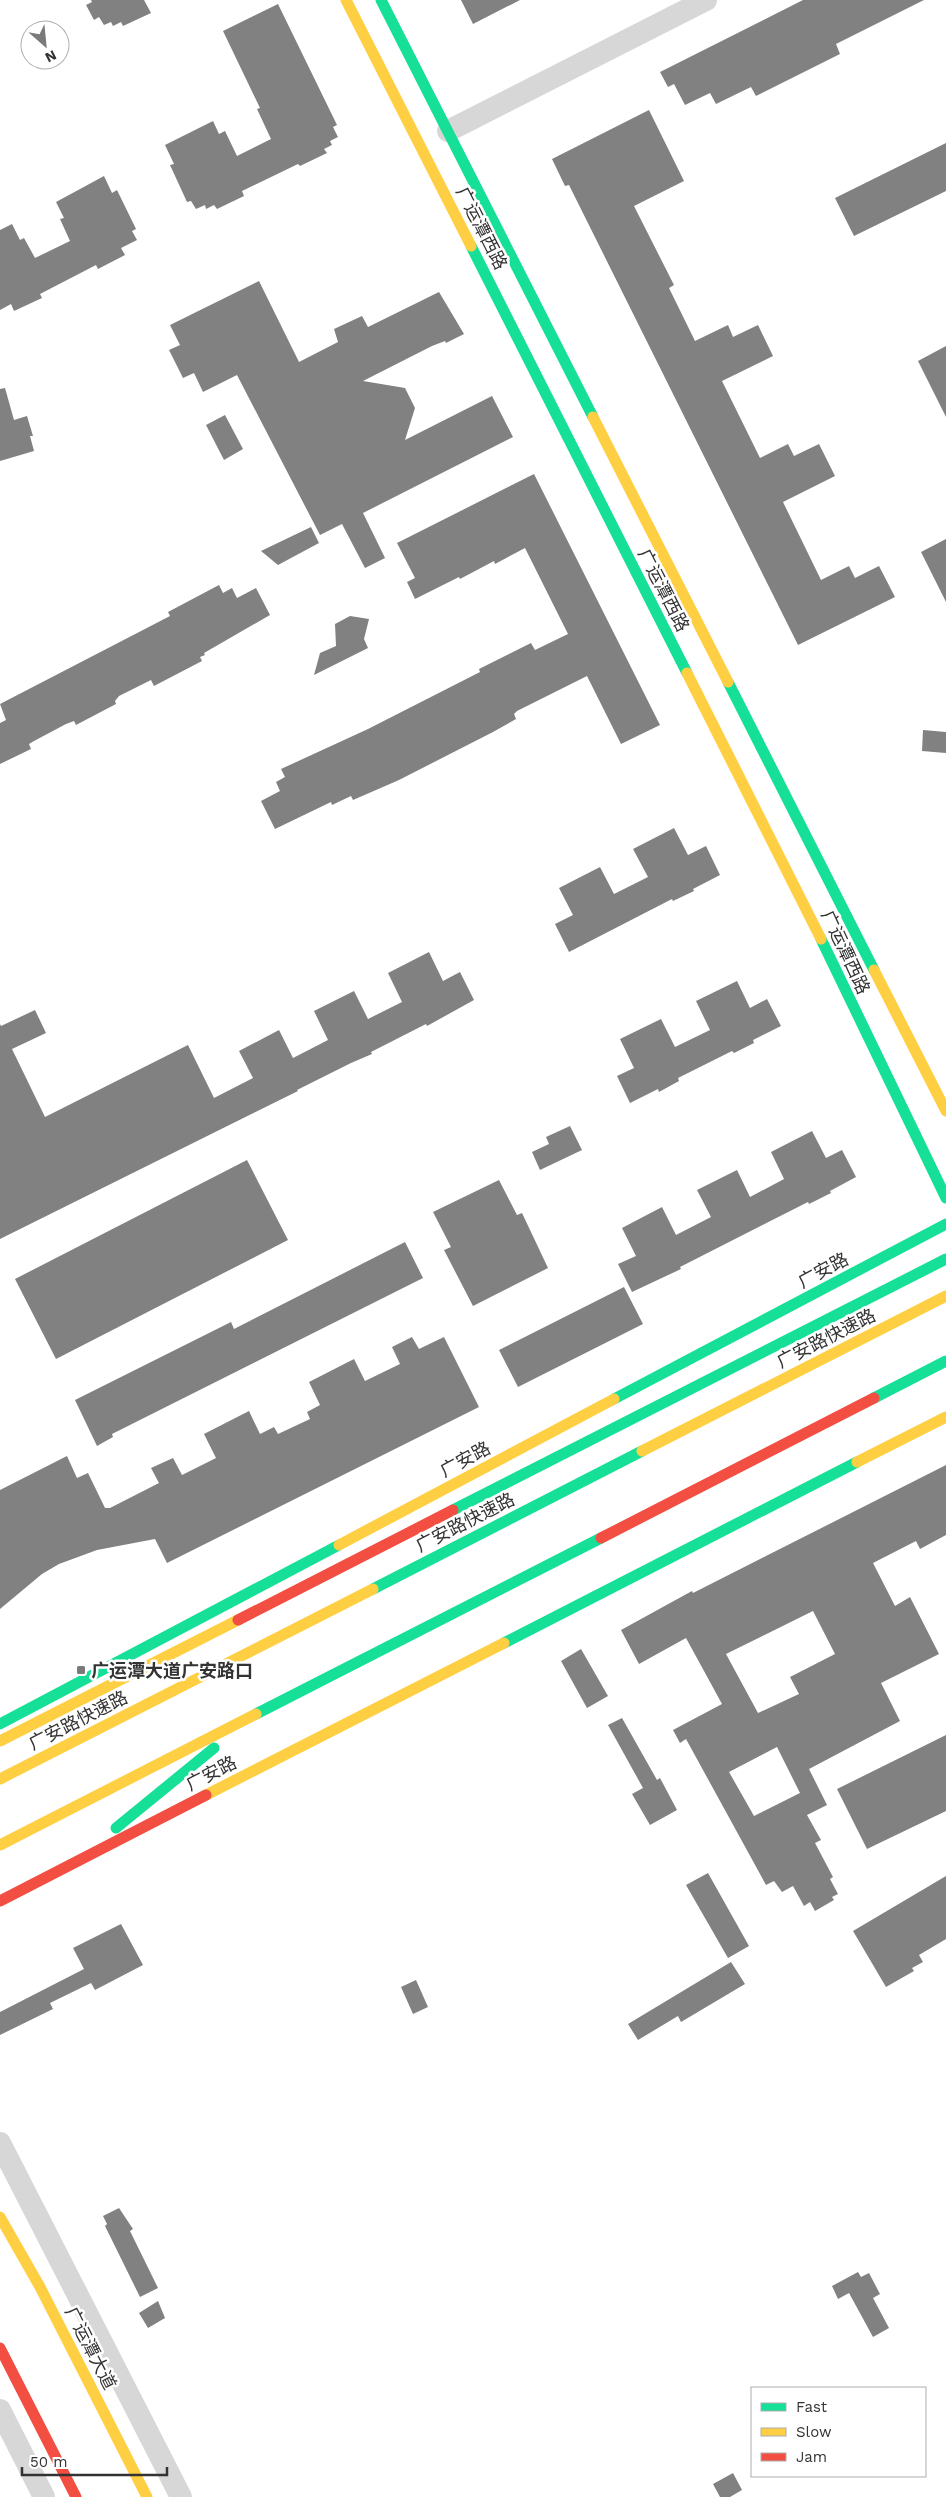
<svg xmlns="http://www.w3.org/2000/svg" width="946" height="2497" font-family="'Work Sans','Noto Sans SC',sans-serif">
<style>
.building{fill:#818181;fill-rule:evenodd}
.lines{fill:none;stroke-linecap:round;stroke-linejoin:round}
.street{stroke:#d7d7d7;stroke-width:22}
.fast{stroke:#16e098;stroke-width:11}
.slow{stroke:#ffcf43;stroke-width:11}
.jam{stroke:#f24e42;stroke-width:11}
.fast-bridge{stroke:#16e098;stroke-width:11}
.slow-bridge{stroke:#ffcf43;stroke-width:11}
.poi-dot{fill:#7a7a7a;stroke:#fff;stroke-width:2}
.labels{text-anchor:middle;dominant-baseline:central;stroke-width:5;stroke-linejoin:round;paint-order:stroke}
.street-label{font-size:18px;fill:#333;stroke:#fff}
.poi-label{font-size:18px;font-weight:bold;fill:#333;stroke:#fff;text-anchor:start}
</style>
<rect width="100%" height="100%" fill="#fff"/>
<path class="building" d="M91,0H144L151,13L123,26L121,22L113,26L111,22L104,25L99,17L94,20L86,5L92,2Z
M461,0H520L473,24Z
M803,0H924L836,44L840,54L756,96L751,87L716,104L710,93L685,105L674,84L668,87L660,72Z
M278,4L337,125L333,127L338,137L330,141L332,145L324,149L327,153L300,166L298,164L242,191L244,196L217,209L214,205L206,209L205,205L196,209L191,201L187,202L170,165L174,164L165,145L213,121L219,134L225,131L237,156L271,139L257,109L260,108L223,31Z
M649,110L684,181L634,206L674,285L669,288L695,341L728,325L733,337L758,325L773,356L722,381L760,458L788,444L794,456L819,444L835,476L783,502L821,580L849,566L855,578L879,566L895,597L798,645L569,185L565,186L552,159Z
M946,143V191L854,236L835,198Z
M104,176L112,193L117,190L136,229L132,231L137,240L121,248L125,255L98,269L96,265L40,294L42,298L14,311L11,304L0,310V230L12,224L20,240L24,238L35,258L70,241L60,219L64,218L56,202Z
M259,281L299,362L338,342L334,329L362,316L368,327L439,292L464,334L446,343L445,341L432,346L363,381L405,388L415,408L405,440L492,396L513,437L363,513L385,558L365,568L342,524L320,535L237,375L203,392L194,373L183,378L169,350L180,345L170,325Z
M946,346V417L918,361Z
M5,388L14,420L27,416L33,436H30L34,451L0,461V389Z
M225,415L243,449L224,460L206,425Z
M534,474L660,725L621,744L587,676L517,711L514,714L516,719L493,732L399,780L353,800L351,796L332,805L331,802L275,829L261,801L280,791L276,782L285,777L281,769L368,729L480,672L479,669L531,643L535,650L568,634L525,548L495,564L494,561L460,579L459,577L415,599L407,582L415,578L397,543Z
M311,527L319,543L278,565L261,551Z
M946,539V602L921,552Z
M219,585L223,593L232,588L237,598L256,588L270,615L204,653L205,655L200,657L202,661L154,686L151,680L119,696L115,701L116,704L76,725L74,721L66,724L34,741L29,744L31,749L0,764V723L6,720L0,704L170,616L168,612Z
M350,616L369,619L364,639L368,648L314,675L320,653L336,646L335,624Z
M923,730L946,732V753L922,751Z
M674,828L688,855L706,846L720,875L693,889L694,891L673,901L672,899L569,952L555,924L573,915L559,888L600,867L614,894L648,877L633,849Z
M429,952L443,981L460,972L474,1000L427,1026L426,1024L371,1052L372,1054L351,1063L297,1090L298,1091L0,1239V1024L1,1026L35,1010L46,1033L12,1049L45,1117L188,1045L214,1098L253,1078L239,1051L279,1030L293,1058L328,1040L314,1011L354,991L368,1019L402,1002L388,973Z
M737,981L750,1008L767,999L781,1026L753,1040L754,1043L734,1053L732,1051L678,1078L679,1081L659,1092L658,1089L630,1103L617,1076L634,1068L620,1039L661,1019L675,1047L710,1030L696,1001Z
M570,1126L582,1150L540,1170L532,1152L549,1144L546,1137Z
M812,1131L826,1158L842,1150L856,1177L830,1191L831,1193L809,1204L808,1202L680,1267L681,1269L632,1292L618,1264L636,1256L622,1228L662,1207L676,1235L711,1217L697,1190L737,1170L750,1197L784,1179L771,1152Z
M247,1160L288,1240L56,1359L15,1279Z
M499,1180L517,1215L522,1213L548,1268L473,1306L444,1250L451,1247L433,1212Z
M405,1242L423,1278L112,1434L113,1437L97,1446L75,1400L231,1322L234,1329Z
M624,1287L643,1324L518,1387L499,1350Z
M412,1337L419,1349L444,1337L479,1407L167,1563L155,1539L97,1550L59,1564L42,1574L0,1609V1490L67,1456L77,1478L88,1473L105,1508H110L159,1483L151,1468L173,1458L182,1475L216,1458L204,1434L249,1411L260,1434L274,1427L278,1434L310,1419L307,1412L320,1405L309,1382L354,1359L365,1381L400,1364L392,1347Z
M946,1465V1535L920,1549L916,1541L873,1563L895,1606L910,1597L939,1654L881,1683L900,1721L809,1769L827,1805L807,1815L821,1840L815,1843L833,1877L830,1879L838,1894L832,1897L834,1900L815,1911L810,1902L804,1906L793,1886L782,1892L774,1881L766,1885L686,1739L680,1743L673,1730L722,1704L686,1638L639,1664L621,1630L692,1591L693,1593ZM813,1611L835,1654L790,1677L799,1694L758,1713L726,1654ZM777,1747L800,1793L754,1816L729,1772Z
M581,1649L608,1696L587,1708L561,1661Z
M622,1718L657,1780L660,1778L677,1810L650,1825L632,1794L643,1788L608,1725Z
M946,1735V1811L867,1849L837,1789Z
M708,1873L749,1946L728,1958L686,1885Z
M946,1876V1939L919,1955L923,1962L912,1968L914,1971L886,1987L853,1931Z
M121,1924L143,1965L95,1990L91,1983L50,2003L53,2009L0,2035V2012L84,1969L73,1948Z
M731,1962L745,1984L681,2022L678,2016L638,2040L628,2024Z
M416,1980L428,2007L413,2014L401,1987Z
M119,2208L133,2229L130,2231L158,2288L140,2297L105,2226L107,2224L103,2216Z
M858,2272L861,2277L869,2273L880,2294L873,2298L889,2328L873,2337L849,2293L838,2299L832,2286Z
M158,2301L165,2318L148,2328L139,2313Z
M733,2473L742,2490L730,2497H720L713,2484Z"/>
<g class="lines">
<path class="street" d="M448,131L706,0
M0,2143L181,2497
M0,2410L44,2497"/>
<path class="fast" d="M381,0L593,417
M471,246L687,673
M728,682L874,970
M821,939L946,1198
M874,1398L946,1361
M614,1399L946,1224
M453,1510L946,1259
M504,1643L857,1462
M256,1714L601,1538
M0,1724L339,1545
M116,1828L214,1748"/>
<path class="slow" d="M346,0L471,246
M593,417L728,682
M687,673L821,939
M874,970L946,1111
M857,1462L946,1417
M339,1545L614,1399
M0,1741L238,1620
M206,1795L504,1643
M0,1845L256,1714
M0,2217L40,2287L147,2497"/>
<path class="jam" d="M601,1538L874,1398
M238,1620L453,1510
M0,1901L206,1795
M0,2348L76,2497"/>
<path class="fast-bridge" d="M373,1589L642,1451"/>
<path class="slow-bridge" d="M642,1451L946,1296
M0,1779L373,1589"/>
</g>
<rect class="poi-dot" x="76" y="1665" width="10" height="10" rx="2.5"/>
<g class="labels">
<g class="street-label">
<text transform="translate(482 228) rotate(63)">广运潭西路</text>
<text transform="translate(664 590) rotate(63)">广运潭西路</text>
<text transform="translate(846 952) rotate(65)">广运潭西路</text>
<text transform="translate(823 1270) rotate(-28)">广安路</text>
<text transform="translate(826 1338) rotate(-27)">广安路快速路</text>
<text transform="translate(465 1459) rotate(-28)">广安路</text>
<text transform="translate(465 1522) rotate(-27)">广安路快速路</text>
<text transform="translate(78 1720) rotate(-27)">广安路快速路</text>
<text transform="translate(211 1773) rotate(-27)">广安路</text>
<text transform="translate(91 2348) rotate(63)">广运潭大道</text>
</g>
<g class="poi-label">
<text x="91" y="1670">广运潭大道广安路口</text>
</g>
</g>
<rect x="751" y="2387" width="175" height="90" fill="#ffffff" stroke="#adadad"/>
<rect x="761" y="2403" width="25" height="8" fill="#16e098" stroke="#adadad"/>
<text x="796" y="2412" font-size="15" fill="#333333">Fast</text>
<rect x="761" y="2428" width="25" height="8" fill="#ffcf43" stroke="#adadad"/>
<text x="796" y="2437" font-size="15" fill="#333333">Slow</text>
<rect x="761" y="2453" width="25" height="8" fill="#f24e42" stroke="#adadad"/>
<text x="796" y="2462" font-size="15" fill="#333333">Jam</text>
<g transform="translate(45 45) rotate(153)"><circle r="24" fill="#ffffff" stroke="#adadad"/>
<path d="M0-4L9 19L0 12L-9 19Z" fill="#7a7a7a"/>
<text y="-8" font-size="14" font-weight="bold" text-anchor="middle" fill="#333333">N</text>
</g>
<path d="M22 2467v8h145v-8" fill="none" stroke="#333333" stroke-width="2.5"/>
<text x="30" y="2467" font-size="15" fill="#333333" stroke="#ffffff" stroke-width="4" paint-order="stroke">50 m</text>
</svg>
